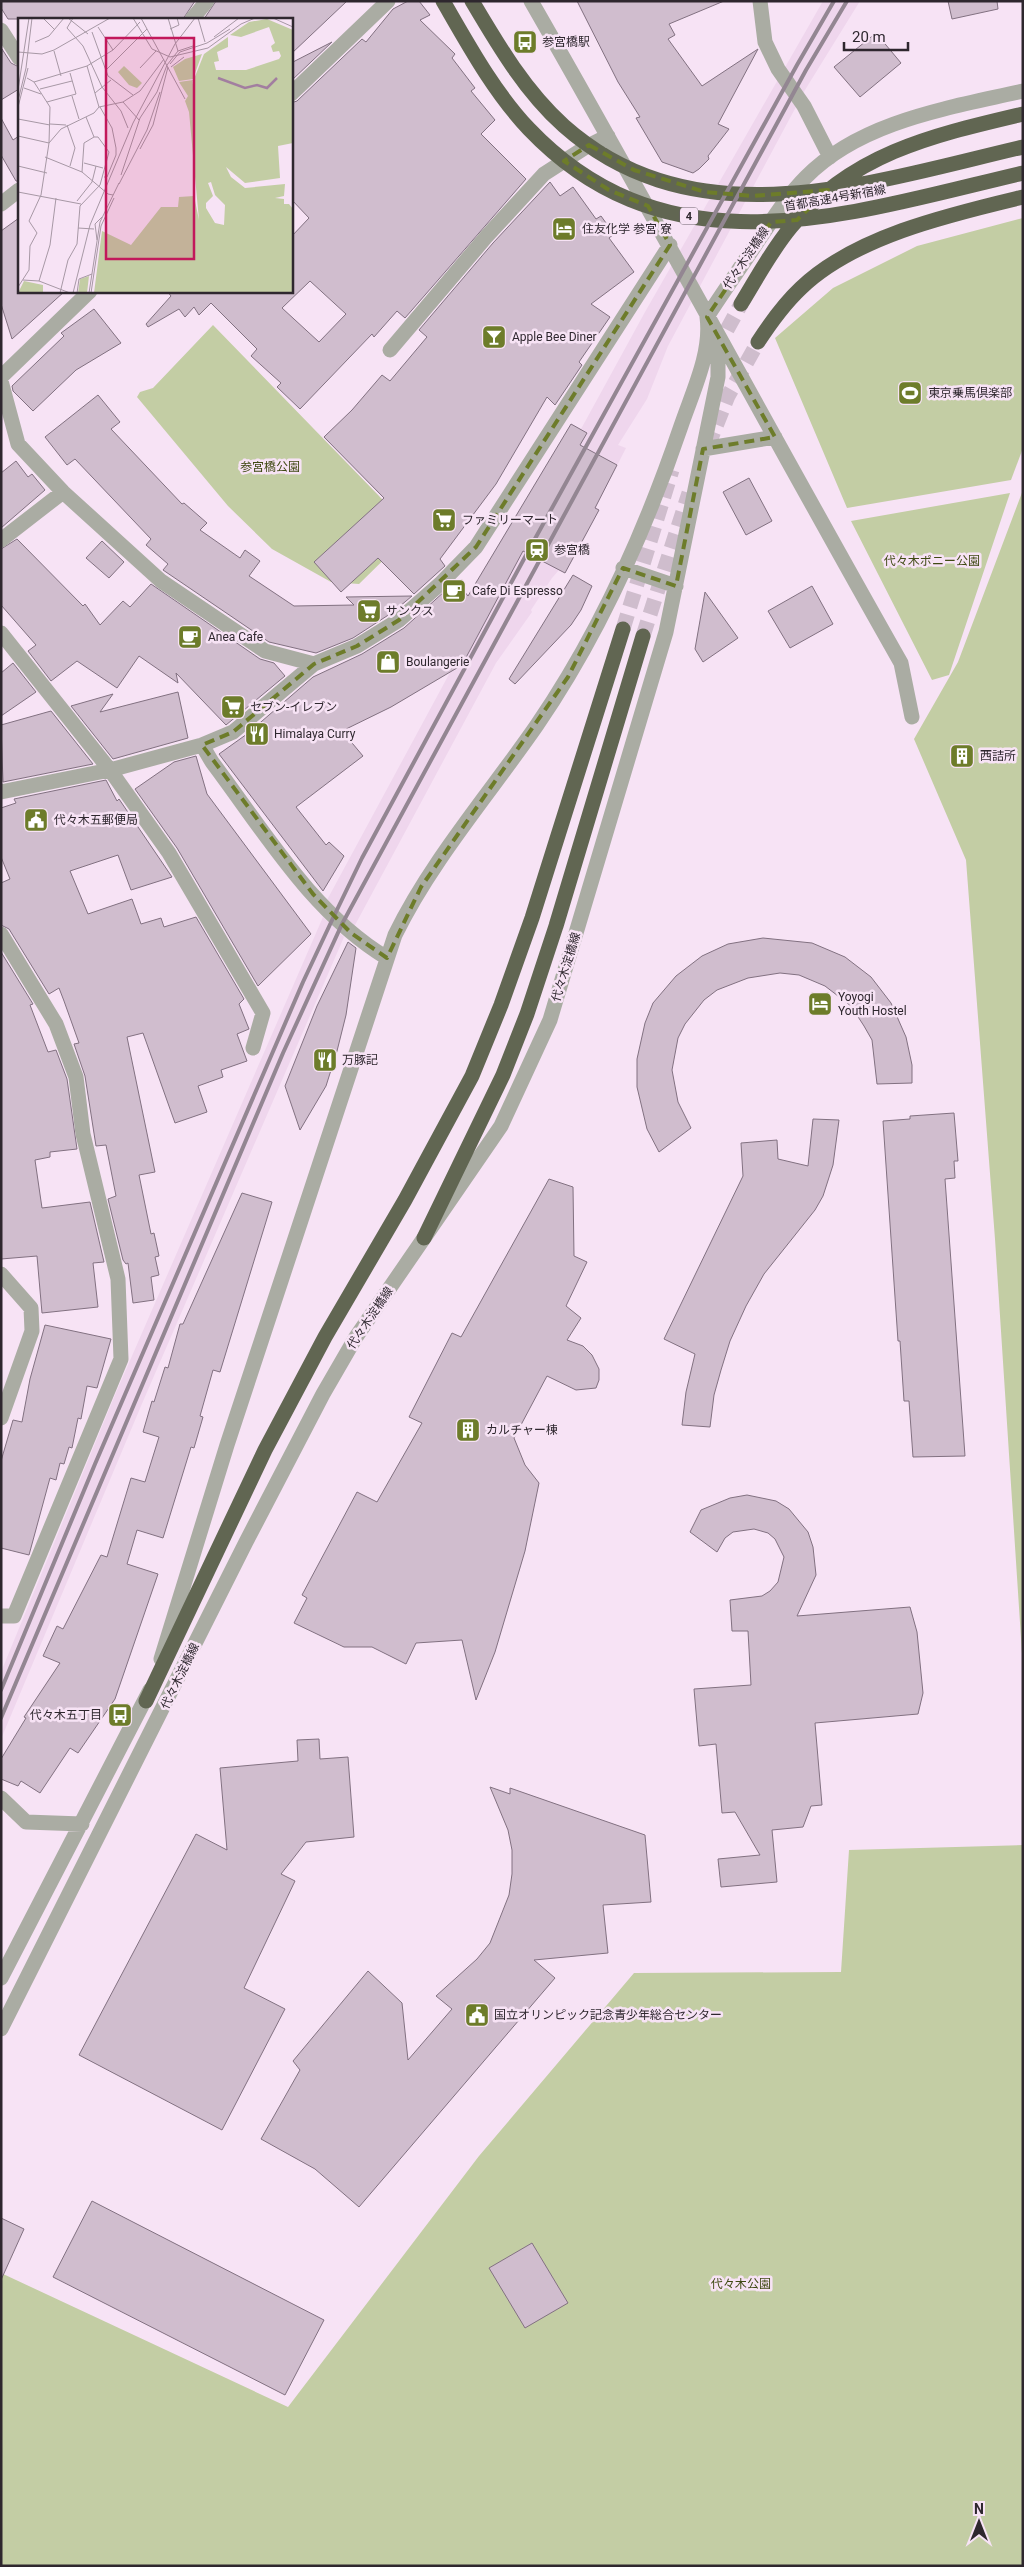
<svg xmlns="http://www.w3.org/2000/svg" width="1024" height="2567" font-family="Roboto,'Noto Sans JP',sans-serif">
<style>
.built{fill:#efd6ed}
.green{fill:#c3cda4}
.building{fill:#d0bdce;stroke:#827181;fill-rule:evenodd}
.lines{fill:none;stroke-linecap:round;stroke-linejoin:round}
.highway-tunnel{stroke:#cfbdcd;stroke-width:15;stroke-dasharray:15 8;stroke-linecap:butt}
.minor{stroke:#aaaca3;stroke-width:15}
.highway{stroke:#616652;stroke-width:15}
.rail{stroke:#938692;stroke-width:4}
.marked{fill:none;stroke:#6d7c2a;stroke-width:4;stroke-dasharray:10 6;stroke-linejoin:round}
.labels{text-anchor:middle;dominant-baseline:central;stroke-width:5;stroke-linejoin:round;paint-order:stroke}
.shield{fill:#f7e3f5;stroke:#6a5f6a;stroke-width:1}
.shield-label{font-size:11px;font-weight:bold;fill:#2e272e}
.poi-label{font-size:12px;fill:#2e272e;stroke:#f7e3f5;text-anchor:start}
.street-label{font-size:12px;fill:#2e272e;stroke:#f7e3f5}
.park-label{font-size:12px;fill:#3f4913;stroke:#f7e3f5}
.inset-river{fill:none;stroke:#a27ea0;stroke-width:2.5}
.inset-road{fill:none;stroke:#a798a5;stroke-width:1}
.view{fill:#c2185b;fill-opacity:0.15;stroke:#c2185b;stroke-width:2.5}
.inset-edge{fill:none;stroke:#2e272e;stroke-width:2.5}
</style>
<rect width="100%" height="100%" fill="#f7e3f5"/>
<path class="built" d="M823,1H860L805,90L668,346L647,399L618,445L626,448L596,507L599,510L565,573L559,570L552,578L531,610L532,612L496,663L354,927L327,900L474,628L571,424L581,429L645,312Z
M323,917L344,937L141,1406L1,1739V1672L115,1395Z"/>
<path class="green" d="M1023,218V448L1011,480L847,508L775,338L833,288L917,246Z
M213,325L413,531L359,584L331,582L272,549L228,506L137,397L140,392L153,388Z
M1023,490V1669L995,1239L966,860L914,739L958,662Z
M1010,493L949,675L932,680L851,521Z
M1023,1845V2566H1V2273L288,2407L479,2156L634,1973L841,1972L849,1850Z"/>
<path class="building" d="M1,1H195L183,19H8L1,8Z
M216,1H347L291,54V19H204Z
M408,1H419L430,15L420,20L455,54L452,58L475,88L471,91L495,120L481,134L526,179L405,318L397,311L374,337L372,334L300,409L277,387L281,383L251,356L257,349L211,303L199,315L194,307L185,317L179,309L148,327L146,324L171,296L167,291H291V237L309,218L291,199V103L297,101L362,39L366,42L393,9ZM310,281L346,314L319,342L282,308Z
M577,1H724L669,24L675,35L668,39L702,86L758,49L718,124L729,129L708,156L709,159L699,169L693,173L662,162L636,118L640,117L618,82Z
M948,1H997L998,9L952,19Z
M876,33L901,63L860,97L834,67Z
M332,42L291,81V63Z
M2,49L11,63L19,67V89L1,100Z
M1,118L13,140L19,136V181H16L1,155Z
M550,182L560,196L573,187L596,219L601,216L614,234L609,238L634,272L591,304L610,317L579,362L582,365L555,405L547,397L496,484L440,559L445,566L414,594L378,558L341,592L314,562L384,498L324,437L352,410L382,375L390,381L427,337L419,330L493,243Z
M19,218V291H65L12,339L1,304V231Z
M94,309L121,343L76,370L33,411L13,391L12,386L64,336L61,333Z
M98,395L120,422L111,429L182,504L184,503L207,523L200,530L240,558L245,550L260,561L249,576L294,606L354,605L346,597L412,596L393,612L353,638L316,653L269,642L163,570L168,564L146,545L151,539L75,459L67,465L45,437Z
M571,424L587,433L580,445L617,465L595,508L599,510L565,573L523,551L462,665L391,707L342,731L363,756L296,807L326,845L329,842L344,856L323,891L219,754L247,734L313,677L362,654L404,628L456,581L468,596Z
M16,461L28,477L32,474L45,490L1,528V473Z
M749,478L772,521L746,535L723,492Z
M17,539L83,606L85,604L100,625L123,601L130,607L151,584L260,659L274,663L285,676L226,725L176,673L178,683L139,656L117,688L77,661L51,681L28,651L36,645L1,605V549Z
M102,541L124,562L109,578L86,558Z
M573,575L592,586L581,610L571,625L515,684L509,679Z
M812,586L833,624L790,648L768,611Z
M705,592L738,638L703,662L695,649Z
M13,663L36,692L1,716V673Z
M178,692L188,738L113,759L71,706L113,694L100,712Z
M51,711L93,764L3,782L1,725Z
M196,756L207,794L311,934L258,986L177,848L135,789L174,762Z
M106,780L117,801L119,799L172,877L131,890L118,855L70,871L88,914L132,899L141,924L161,918L164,927L196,917L244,999L239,1004L249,1029L237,1034L247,1061L221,1070L223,1077L198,1086L207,1112L175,1123L143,1033L127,1037L155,1172L139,1175L151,1234L154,1233L159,1256L155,1257L159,1275L151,1277L154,1300L133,1303L128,1263L126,1264L123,1260L108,1199L116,1196L106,1145L96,1146L85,1076L74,1044L79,1043L64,1001L59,988L49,994L9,929L1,925V883L10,879L1,857V808L16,803L14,799Z
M763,938L812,943L845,957L871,977L891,1003L906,1037L912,1065V1083L877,1084L872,1040L864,1026L851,1006L825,986L799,975L780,973L748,978L717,990L704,1000L685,1024L678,1038L672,1070L678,1102L691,1128L659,1152L647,1129L637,1087V1059L645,1023L653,1003L676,976L702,956L728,944Z
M348,942L356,948L346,1015L337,1051L326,1086L300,1130L285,1086L317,1006Z
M1,952L33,1004L30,1005L48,1052L56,1050L67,1079L77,1149L50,1152V1157L35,1160L42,1208L90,1202L104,1262L93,1263L98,1307L42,1313L37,1256L1,1259Z
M954,1113L958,1161H954L955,1178L945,1179L965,1456L913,1457L909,1401H904L900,1341H898L883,1121L910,1119V1116Z
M813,1119L839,1120L833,1165L823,1196L815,1210L764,1274L746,1306L730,1341L721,1370L714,1395L710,1427L682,1425L686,1392L695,1354L664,1339L743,1176L741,1143L777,1140L778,1159L808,1166Z
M549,1179L573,1187L574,1256L587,1262L566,1306L581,1318L567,1340L583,1346L592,1355L599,1369V1380L596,1388L576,1390L547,1376L514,1438L525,1465L539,1483L525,1551L495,1652L476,1700L462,1640L416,1643L406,1664L372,1647H344L294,1623L307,1598L302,1595L357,1492L377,1502L422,1423L409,1417L452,1333L461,1337Z
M242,1193L272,1202L220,1372L213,1370L200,1416L203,1417L194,1448L191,1447L163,1538L137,1530L127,1564L158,1574L115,1699L78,1753L70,1748L40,1793L21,1781L18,1786L1,1779V1759L26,1718L24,1717L60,1663L43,1656L57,1626L63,1629L101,1555L107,1557L131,1478L145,1482L159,1437L143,1432L152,1401L154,1402L165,1367L168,1368L180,1324H183Z
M45,1325L111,1339L97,1388L87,1386L81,1419L78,1418L72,1448L69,1447L64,1464L60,1463L56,1480L50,1478L29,1555L1,1548V1461L13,1420L22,1422L30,1379Z
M747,1495L776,1501L789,1509L808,1532L813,1547L816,1575L797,1616L910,1607L917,1632L923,1693L918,1714L815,1723L822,1805L811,1806L803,1827L772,1830L777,1882L721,1887L718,1859L760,1855L735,1812L722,1813L716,1744L699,1746L694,1689L751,1685L748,1631H732L730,1600L762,1596L770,1591L778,1582L784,1557L775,1539L768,1533L754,1529L733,1532L725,1538L717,1552L690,1532L701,1510L730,1498Z
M319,1739L320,1759L348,1757L354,1837L306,1842L281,1874L295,1881L244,1988L285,2009L222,2130L79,2055L196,1834L227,1850L220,1768L298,1761L297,1740Z
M490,1787L510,1794V1788L645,1835L651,1902L603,1905L608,1953L534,1960L555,1978L359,2207L315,2169L261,2139L300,2070L293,2061L368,1971L402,2003L408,2060L452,2009L436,1996L477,1959L490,1943L509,1895L512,1874V1850L508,1830Z
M92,2201L324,2320L285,2395L53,2277Z
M1,2218L24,2229L1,2280Z
M532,2243L568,2303L525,2328L489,2268Z"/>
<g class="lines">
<path class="highway-tunnel" d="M716,350L741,304
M708,446L728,396L758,342
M623,629L672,470
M643,636L689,493"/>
<path class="minor" d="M531,1C657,220 776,443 901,663L912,717
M760,1L765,42L778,69L804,106L830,157
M192,19L207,1
M1,30L19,58
M291,94L388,1
M1,204L19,190
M390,350L486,237L544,174L586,147L608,136
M1,377L90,291
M1,381L18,444L63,492L161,581L265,651L314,664
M703,449L775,437
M1,540L63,492
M623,568L676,586
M1,633L110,770L169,853L263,1013L253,1048
M202,745L212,762C264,831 312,913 387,958
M1,792L110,770L202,745L233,732L314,664L357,646L399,620L440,584L476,547L670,245
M1,934L56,1024L76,1077L83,1134L118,1279L121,1359L14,1616H1
M1,1274L31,1308L32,1331L1,1418
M161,1659L227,1445L395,935C431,861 490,793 537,725C598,636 646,529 681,426C692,393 712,353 707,317C723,292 741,267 758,241C773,219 787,196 806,177C861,121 949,108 1023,91
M1,1798L26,1822L82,1824
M1,1978L150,1690
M1,2029L246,1542L323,1394L356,1337L501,1126L550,1020L666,632L718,377V356L713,330"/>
<path class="highway" d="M443,1C469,46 494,92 529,129C670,277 851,213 1023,173
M472,1C498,45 525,91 564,126C696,243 872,182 1023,147
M741,304C757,278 771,251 791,227C852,153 934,135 1023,114
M758,342C771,322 784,304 801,288C855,236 952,214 1023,197
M424,1238L503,1075L527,1014L556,926L643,636
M146,1701L265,1450L325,1337L405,1200L472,1076L501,1005L532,918L623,629"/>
<path class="rail" d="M1,1690L95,1464L303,982L334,916L362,858L531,546L797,65L834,1
M1,1718L283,1053L342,924L806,70L847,1"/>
</g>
<path class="marked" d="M589,145L634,170L705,192L753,196L828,190L797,220L771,222L707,317L775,437L703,449L676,586L623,568L568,677L421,887L387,958L351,933L313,894L202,745L233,732L314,664L357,646L399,620L476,547L670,245L648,206L609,190L564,161Z"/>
<defs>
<symbol id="bus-square" viewBox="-11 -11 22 22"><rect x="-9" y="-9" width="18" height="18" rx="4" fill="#6d7c2a" stroke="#f7e3f5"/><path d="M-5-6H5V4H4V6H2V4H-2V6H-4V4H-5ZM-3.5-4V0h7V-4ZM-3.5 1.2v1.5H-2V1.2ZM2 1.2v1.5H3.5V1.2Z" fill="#fff"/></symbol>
<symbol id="hotel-square" viewBox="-11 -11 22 22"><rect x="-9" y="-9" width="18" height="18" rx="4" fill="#6d7c2a" stroke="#f7e3f5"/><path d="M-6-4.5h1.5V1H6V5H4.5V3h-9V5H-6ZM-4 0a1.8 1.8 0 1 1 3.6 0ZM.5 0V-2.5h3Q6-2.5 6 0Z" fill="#fff"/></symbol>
<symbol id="bar-square" viewBox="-11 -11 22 22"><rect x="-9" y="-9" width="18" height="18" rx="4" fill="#6d7c2a" stroke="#f7e3f5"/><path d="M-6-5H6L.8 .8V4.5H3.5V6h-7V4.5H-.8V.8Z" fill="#fff"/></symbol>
<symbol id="stadium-square" viewBox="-11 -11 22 22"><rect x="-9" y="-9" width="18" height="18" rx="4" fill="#6d7c2a" stroke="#f7e3f5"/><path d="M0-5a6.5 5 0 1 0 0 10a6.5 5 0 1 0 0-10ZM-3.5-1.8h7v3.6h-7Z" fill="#fff"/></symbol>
<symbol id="supermarket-square" viewBox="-11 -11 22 22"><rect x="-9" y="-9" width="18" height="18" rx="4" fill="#6d7c2a" stroke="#f7e3f5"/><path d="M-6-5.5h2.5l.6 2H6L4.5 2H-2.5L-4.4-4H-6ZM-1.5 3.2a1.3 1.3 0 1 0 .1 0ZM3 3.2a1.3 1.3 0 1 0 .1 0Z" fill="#fff"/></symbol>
<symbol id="station-square" viewBox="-11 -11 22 22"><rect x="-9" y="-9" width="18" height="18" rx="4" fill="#6d7c2a" stroke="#f7e3f5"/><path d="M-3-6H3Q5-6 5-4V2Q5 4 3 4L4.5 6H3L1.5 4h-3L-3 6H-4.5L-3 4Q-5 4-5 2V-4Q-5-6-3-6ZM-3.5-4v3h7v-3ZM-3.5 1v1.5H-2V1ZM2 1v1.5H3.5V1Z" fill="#fff"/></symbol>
<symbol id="cafe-square" viewBox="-11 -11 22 22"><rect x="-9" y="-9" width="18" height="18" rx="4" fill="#6d7c2a" stroke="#f7e3f5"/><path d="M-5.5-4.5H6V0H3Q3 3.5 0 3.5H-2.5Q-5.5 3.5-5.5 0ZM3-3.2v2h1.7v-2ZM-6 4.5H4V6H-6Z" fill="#fff"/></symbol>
<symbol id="shop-square" viewBox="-11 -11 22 22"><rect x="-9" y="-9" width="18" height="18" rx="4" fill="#6d7c2a" stroke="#f7e3f5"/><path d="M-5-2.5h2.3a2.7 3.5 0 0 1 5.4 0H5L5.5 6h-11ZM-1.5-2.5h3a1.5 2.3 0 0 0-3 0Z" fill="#fff"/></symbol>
<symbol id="restaurant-square" viewBox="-11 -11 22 22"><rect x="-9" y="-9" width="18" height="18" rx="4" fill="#6d7c2a" stroke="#f7e3f5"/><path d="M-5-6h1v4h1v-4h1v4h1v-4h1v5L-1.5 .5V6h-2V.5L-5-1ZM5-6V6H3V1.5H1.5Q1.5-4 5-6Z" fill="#fff"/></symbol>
<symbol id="building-square" viewBox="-11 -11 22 22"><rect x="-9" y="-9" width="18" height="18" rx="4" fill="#6d7c2a" stroke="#f7e3f5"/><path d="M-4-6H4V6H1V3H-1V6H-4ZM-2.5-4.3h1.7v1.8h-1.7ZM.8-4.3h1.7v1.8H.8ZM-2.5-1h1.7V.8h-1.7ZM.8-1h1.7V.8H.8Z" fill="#fff"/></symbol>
<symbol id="civic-square" viewBox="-11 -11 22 22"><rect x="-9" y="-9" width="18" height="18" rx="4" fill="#6d7c2a" stroke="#f7e3f5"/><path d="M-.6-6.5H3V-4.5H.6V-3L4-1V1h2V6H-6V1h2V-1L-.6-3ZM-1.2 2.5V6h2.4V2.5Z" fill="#fff"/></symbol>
</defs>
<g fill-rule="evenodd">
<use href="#bus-square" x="511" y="28" width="28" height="28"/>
<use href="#hotel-square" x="550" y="215" width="28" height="28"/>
<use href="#bar-square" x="480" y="323" width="28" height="28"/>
<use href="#stadium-square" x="896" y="379" width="28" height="28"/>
<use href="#supermarket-square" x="430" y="506" width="28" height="28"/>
<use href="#station-square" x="523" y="536" width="28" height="28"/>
<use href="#cafe-square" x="440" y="577" width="28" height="28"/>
<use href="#supermarket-square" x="355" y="597" width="28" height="28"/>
<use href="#cafe-square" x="176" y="623" width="28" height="28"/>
<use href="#shop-square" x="374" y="648" width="28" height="28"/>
<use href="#supermarket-square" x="219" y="693" width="28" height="28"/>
<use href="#restaurant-square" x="243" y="720" width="28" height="28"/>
<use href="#building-square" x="948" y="742" width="28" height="28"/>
<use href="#civic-square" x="22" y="806" width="28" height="28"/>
<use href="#hotel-square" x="806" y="990" width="28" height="28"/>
<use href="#restaurant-square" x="311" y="1046" width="28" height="28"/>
<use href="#building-square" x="454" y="1416" width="28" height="28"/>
<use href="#bus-square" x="106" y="1701" width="28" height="28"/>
<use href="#civic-square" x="463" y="2001" width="28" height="28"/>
</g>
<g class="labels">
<rect class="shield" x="680" y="207.5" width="18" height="17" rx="4"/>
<g class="shield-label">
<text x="689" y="216">4</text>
</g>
<g class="poi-label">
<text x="542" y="42">参宮橋駅</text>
<text x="582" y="229">住友化学 参宮 寮</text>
<text x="512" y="337">Apple Bee Diner</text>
<text x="928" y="393">東京乗馬倶楽部</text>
<text x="462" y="520">ファミリーマート</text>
<text x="554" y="550">参宮橋</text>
<text x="472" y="591">Cafe Di Espresso</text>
<text x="386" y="611">サンクス</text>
<text x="208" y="637">Anea Cafe</text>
<text x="406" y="662">Boulangerie</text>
<text x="250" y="707">セブン-イレブン</text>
<text x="274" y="734">Himalaya Curry</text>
<text x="980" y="756">西詰所</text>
<text x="54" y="820">代々木五郵便局</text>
<text x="838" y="997">Yoyogi<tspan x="838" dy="14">Youth Hostel</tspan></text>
<text x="342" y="1060">万豚記</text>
<text x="486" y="1430">カルチャー棟</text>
<text x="102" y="1715" text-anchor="end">代々木五丁目</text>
<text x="494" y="2015">国立オリンピック記念青少年総合センター</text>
</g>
<g class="street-label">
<text transform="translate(835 198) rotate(-10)">首都高速4号新宿線</text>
<text transform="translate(746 258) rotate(-56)">代々木淀橋線</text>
<text transform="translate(566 967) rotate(-73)">代々木淀橋線</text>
<text transform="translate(370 1318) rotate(-56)">代々木淀橋線</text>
<text transform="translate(180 1676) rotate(-64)">代々木淀橋線</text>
</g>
<g class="park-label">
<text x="270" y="467">参宮橋公園</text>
<text x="932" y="561">代々木ポニー公園</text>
<text x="741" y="2284">代々木公園</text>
</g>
</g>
<g transform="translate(18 18)">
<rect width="275" height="275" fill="#f7e3f5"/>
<path d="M249,1L275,12V125L260,128L262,160L227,165L208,149L213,159L227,170L267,166L266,178L257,180L266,181V186H271L275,191V275H76L84,213L113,227L143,189H160L161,179L176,178L181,202L171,94L167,83L170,78L161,64L175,62L174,66L186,36L210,19V29L199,34L201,43L196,44L198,52H228L261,41L263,38L261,33L255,34L253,28L257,25L251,9L223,19L212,17L231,4ZM193,164L197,177L207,187L206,207L197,205L188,190V185L195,178L190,165ZM184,36L175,61L161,63L155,49L167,41ZM106,48L124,65L119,70L111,67L100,54ZM71,258L69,275H60L62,261ZM6,263L25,267V275H0Z" fill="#c3cda4" fill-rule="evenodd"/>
<path class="inset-river" d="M200,60L227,70L239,67L249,70L259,60"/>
<path class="inset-road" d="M25,0L37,12M50,0L70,16M55,0L49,10L65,28L84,69L103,93L110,110M115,0L134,31L152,39L190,30L223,6L237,0M123,0L167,81M150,0L160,33M180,0L187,24M255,0L275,9M80,9L95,32M152,11L161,7L159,0M74,14L90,58L115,77M196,19L221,0M17,24L31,18L46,0M36,33L43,58M0,34L24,36L36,32L92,0M152,46L162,34L189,25L212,11M153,49L166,39M122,50L138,33M88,52L129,11M9,60L16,64L69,48L95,32L122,4M6,70L23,76M22,71L54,63M0,72L11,0M77,75L93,62M54,78L61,101M0,83L8,50L14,0M29,84L58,76L52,55M105,84L121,102M0,89L10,50M81,89L105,84L122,73L146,41M82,89L94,110L98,130V137L89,159H86M0,101L32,107M32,106L48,107M49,107L57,130L52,148M0,118L31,125L32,89L16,64M122,131L135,107L150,49M27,139L64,154L90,176L95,177M66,145L85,150M0,148L29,155M64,154L66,125L76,119M103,157L122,100L139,74L149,47L160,33L175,28M101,166L129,112L142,74M0,174L63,186M59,183L74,164L78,148M60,210L76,211M79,222L77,206L84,199M5,262L21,263L52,275M21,263L32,227L38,180M0,269L11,252L12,228L19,215L11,203L23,177L31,125L43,111L76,95L81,89L69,48M42,275L50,242L59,226L62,188L82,167L91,134L80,119H76L68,99M55,275L72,207L115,105L157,26L177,0M59,275L61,261L74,256M71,275L82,204L101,165M73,275L83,208L96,180"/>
<path class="view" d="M88,20H176V241H88Z"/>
<rect width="275" height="275" class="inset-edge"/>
</g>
<rect width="1024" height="2567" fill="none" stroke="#2e272e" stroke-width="5"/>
<g transform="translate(979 2522)" stroke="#f7e3f5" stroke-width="4" paint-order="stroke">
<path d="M0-4L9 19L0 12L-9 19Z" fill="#2e272e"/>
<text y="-8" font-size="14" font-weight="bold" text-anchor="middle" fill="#2e272e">N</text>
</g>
<path d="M844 42v8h64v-8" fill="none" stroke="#2e272e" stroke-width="2.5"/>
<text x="852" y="42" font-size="15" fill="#2e272e" stroke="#f7e3f5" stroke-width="4" paint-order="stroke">20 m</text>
</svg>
